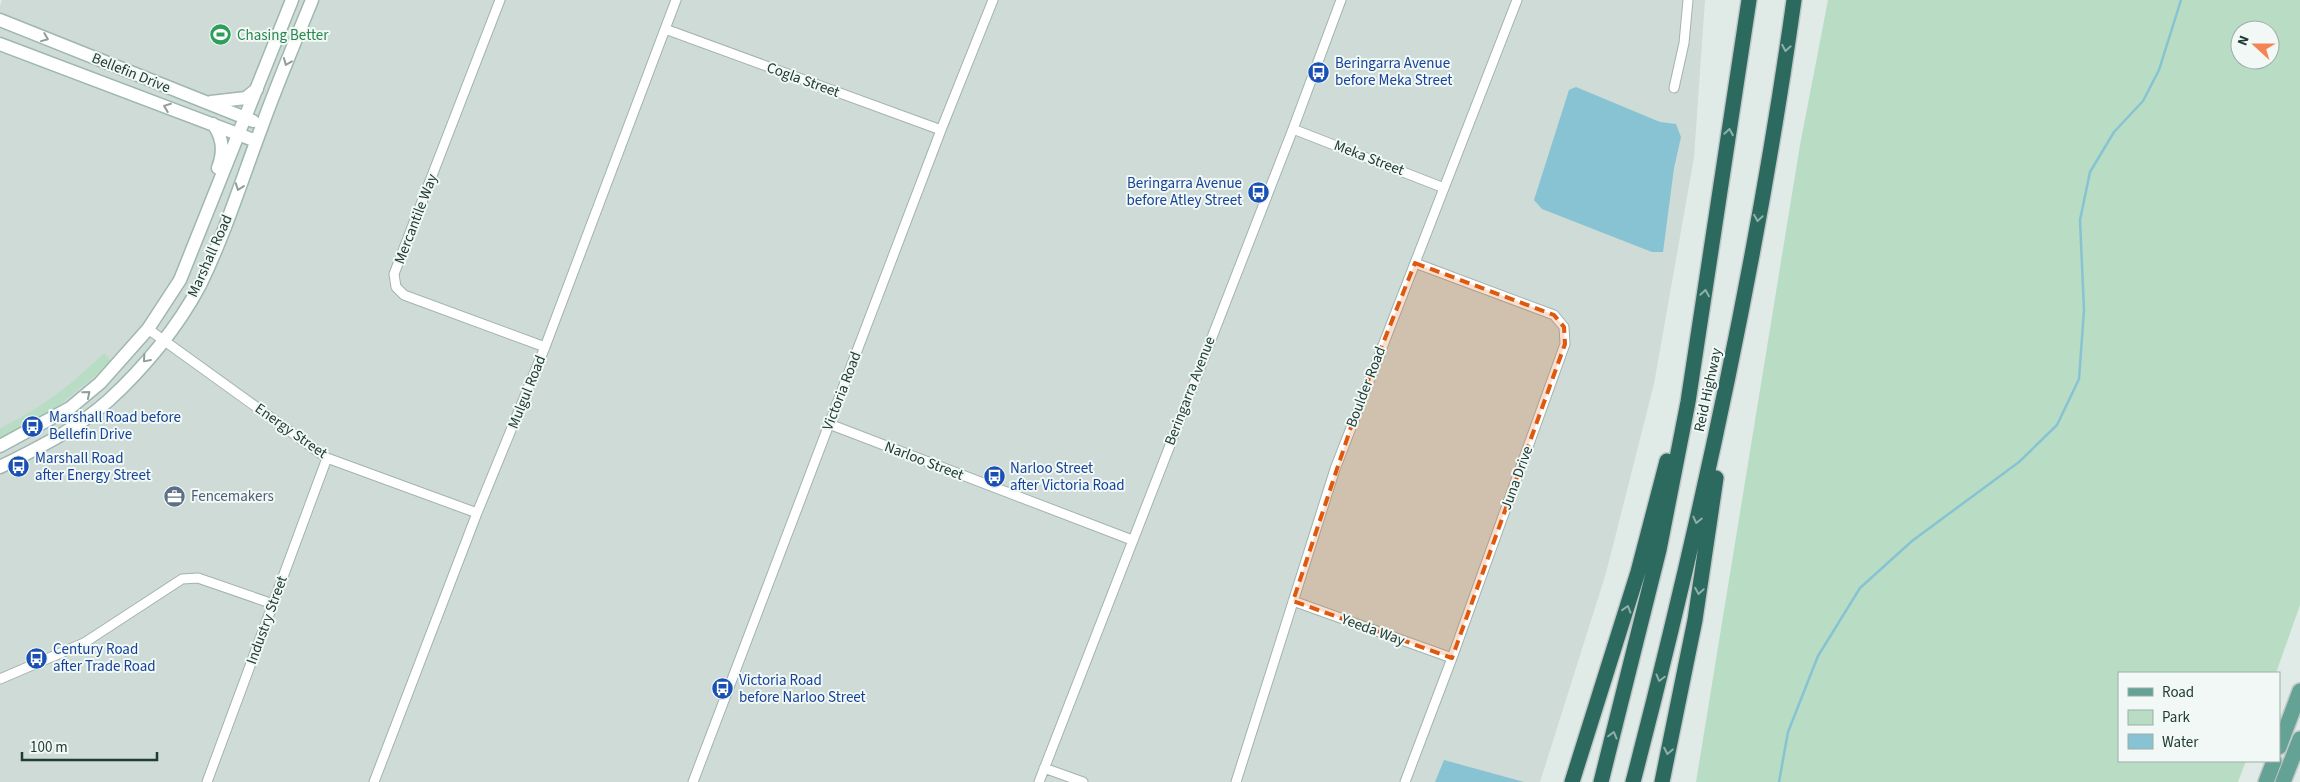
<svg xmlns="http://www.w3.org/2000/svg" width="2300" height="782" font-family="'Source Sans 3',sans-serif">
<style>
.built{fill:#cedbd6}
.green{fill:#b8ddc4;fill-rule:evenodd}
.water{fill:#87c3d2}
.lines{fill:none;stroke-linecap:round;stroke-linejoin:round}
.stream{stroke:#87c3d2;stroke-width:2.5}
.minor-casing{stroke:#a3b3ae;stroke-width:11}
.secondary-casing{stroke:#9eb7b0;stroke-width:15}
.primary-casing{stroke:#c1c8c7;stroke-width:18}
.motorway-casing{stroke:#c1c8c7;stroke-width:18}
.minor{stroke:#fff;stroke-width:9}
.secondary{stroke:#fff;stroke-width:12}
.primary{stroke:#64a295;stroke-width:15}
.motorway{stroke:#2c695f;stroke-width:15}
.oneway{stroke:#909e9a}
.oneway2{stroke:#8eb0aa}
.marked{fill:#de580e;fill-opacity:0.2;stroke:#de580e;stroke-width:4;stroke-dasharray:10 6;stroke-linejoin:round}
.labels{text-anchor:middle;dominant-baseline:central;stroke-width:4;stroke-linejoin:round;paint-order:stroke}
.leisure-label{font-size:15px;fill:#27864d;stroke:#f1f8f5;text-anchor:start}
.transit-label{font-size:15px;fill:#164399;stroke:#f1f8f5;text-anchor:start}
.street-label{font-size:15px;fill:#203c36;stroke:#f1f8f5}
.service-label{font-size:15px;fill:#4e5e75;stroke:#f1f8f5;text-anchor:start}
</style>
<rect width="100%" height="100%" fill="#e0ebe7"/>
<path class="built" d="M2,0H1705L1694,157L1654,384L1606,573L1540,782H0V6Z"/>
<path class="green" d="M1828,0H2300V605L2276,673H2119V761H2246L2238,782H1696L1800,145ZM2240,30H2270V60H2240Z
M104,353L112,362L53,410L0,439V428C39,410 74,383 104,353Z"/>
<path class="water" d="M1576,87L1660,122L1676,124L1681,137L1674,168L1663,252H1652L1542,209L1534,200L1569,90Z
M1444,760L1524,782H1435Z"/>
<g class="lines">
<path class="stream" d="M1779,782L1788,732L1818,656L1860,588L1912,541L2019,462L2057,425L2079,379L2084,310L2080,220L2090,172L2114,132L2143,101L2159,70L2181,0"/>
<defs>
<path id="minor" d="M500,0L394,274L396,287L404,295L545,347
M665,29L941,130
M1674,88L1684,43L1688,0
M1293,129L1444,188
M148,329L327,458L477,513
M829,424L1132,540
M1293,601L1452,658
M0,679L84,643L182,579L198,578L273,604
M1044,768L1083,782
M207,782L327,458
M374,782L477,513L545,347L676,0
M693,782L941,130L993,0
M1039,782L1293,129L1341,0
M1236,782L1335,469L1517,0
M1405,782L1452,658L1565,344L1564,327L1554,315L1415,263"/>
<path id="secondary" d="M0,20L253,121
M0,44L256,141
M211,102L246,98L257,89
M213,124C223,137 224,153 218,168
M0,446L70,408L100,383L148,329L180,280L292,0
M0,467C38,448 77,429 109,400C144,368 178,327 200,285C225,234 242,179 262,126C277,84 295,42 312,0"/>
<path id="primary" d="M2279,747L2300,691
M2266,782L2274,761
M2283,782L2300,739"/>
<path id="motorway" d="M1572,782L1638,572L1667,461
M1601,782L1659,550L1688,402L1749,0
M1633,782C1700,524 1757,264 1794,0
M1662,782L1695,620L1716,478"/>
</defs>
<use href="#minor" class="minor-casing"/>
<use href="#secondary" class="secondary-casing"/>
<use href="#primary" class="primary-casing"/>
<use href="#motorway" class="motorway-casing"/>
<use href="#minor" class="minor"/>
<use href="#secondary" class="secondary"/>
<use href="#primary" class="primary"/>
<use href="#motorway" class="motorway"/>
</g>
<defs><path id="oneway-chevron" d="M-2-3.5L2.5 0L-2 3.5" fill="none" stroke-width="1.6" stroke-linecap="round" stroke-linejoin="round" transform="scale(1.25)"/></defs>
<g class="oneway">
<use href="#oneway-chevron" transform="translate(45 38) rotate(22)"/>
<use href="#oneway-chevron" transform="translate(287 62) rotate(112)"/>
<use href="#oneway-chevron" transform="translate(167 107) rotate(-159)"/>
<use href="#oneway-chevron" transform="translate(239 187) rotate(110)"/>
<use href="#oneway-chevron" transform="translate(146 359) rotate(131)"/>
<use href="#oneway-chevron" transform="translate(87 394) rotate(-40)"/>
</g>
<g class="oneway2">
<use href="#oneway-chevron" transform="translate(1786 48) rotate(100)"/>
<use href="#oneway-chevron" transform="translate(1729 132) rotate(-81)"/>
<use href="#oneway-chevron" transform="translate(1758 218) rotate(99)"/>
<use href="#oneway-chevron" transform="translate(1705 293) rotate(-81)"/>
<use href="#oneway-chevron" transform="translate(1697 520) rotate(103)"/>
<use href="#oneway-chevron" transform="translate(1699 591) rotate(99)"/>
<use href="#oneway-chevron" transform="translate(1627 609) rotate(-73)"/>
<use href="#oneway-chevron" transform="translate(1660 678) rotate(105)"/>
<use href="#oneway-chevron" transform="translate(1613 735) rotate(-75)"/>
<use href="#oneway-chevron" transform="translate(1668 751) rotate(101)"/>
</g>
<path class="marked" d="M1415,263L1554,315L1564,327L1565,344L1452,658L1293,601L1358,406Z"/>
<defs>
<symbol id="stadium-disc" viewBox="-11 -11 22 22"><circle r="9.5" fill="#2e9e5b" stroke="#f1f8f5"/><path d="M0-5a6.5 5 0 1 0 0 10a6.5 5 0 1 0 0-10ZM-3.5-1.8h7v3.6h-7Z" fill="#fff"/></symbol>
<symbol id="bus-disc" viewBox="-11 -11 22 22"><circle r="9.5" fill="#1a4fb4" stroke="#f1f8f5"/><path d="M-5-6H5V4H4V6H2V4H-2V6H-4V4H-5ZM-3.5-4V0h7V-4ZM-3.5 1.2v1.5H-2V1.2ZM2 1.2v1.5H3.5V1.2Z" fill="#fff"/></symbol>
<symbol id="office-disc" viewBox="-11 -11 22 22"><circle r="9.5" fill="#5c6f8a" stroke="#f1f8f5"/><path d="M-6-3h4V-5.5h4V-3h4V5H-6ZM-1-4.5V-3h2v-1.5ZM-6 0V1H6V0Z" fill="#fff"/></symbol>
</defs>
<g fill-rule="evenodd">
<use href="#stadium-disc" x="208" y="22" width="25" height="25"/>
<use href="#bus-disc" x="1306" y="60" width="25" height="25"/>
<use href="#bus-disc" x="1246" y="180" width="25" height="25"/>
<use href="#bus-disc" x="20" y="414" width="25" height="25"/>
<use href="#bus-disc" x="6" y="454" width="25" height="25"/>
<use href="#bus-disc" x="982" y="464" width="25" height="25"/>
<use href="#office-disc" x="162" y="484" width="25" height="25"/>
<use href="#bus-disc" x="24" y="646" width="25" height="25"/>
<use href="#bus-disc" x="710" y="676" width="25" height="25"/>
</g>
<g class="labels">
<g class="leisure-label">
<text x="237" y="35">Chasing Better</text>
</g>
<g class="transit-label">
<text x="1335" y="63">Beringarra Avenue<tspan x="1335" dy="17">before Meka Street</tspan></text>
<text x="1242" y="183" text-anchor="end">Beringarra Avenue<tspan x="1242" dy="17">before Atley Street</tspan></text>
<text x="49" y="417">Marshall Road before<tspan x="49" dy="17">Bellefin Drive</tspan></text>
<text x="35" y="458">Marshall Road<tspan x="35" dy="17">after Energy Street</tspan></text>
<text x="1010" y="468">Narloo Street<tspan x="1010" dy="17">after Victoria Road</tspan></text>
<text x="53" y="649">Century Road<tspan x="53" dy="17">after Trade Road</tspan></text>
<text x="739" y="680">Victoria Road<tspan x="739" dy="17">before Narloo Street</tspan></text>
</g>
<g class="street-label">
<text transform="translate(131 73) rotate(22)">Bellefin Drive</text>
<text transform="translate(803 80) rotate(20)">Cogla Street</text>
<text transform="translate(1369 158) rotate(21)">Meka Street</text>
<text transform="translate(416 219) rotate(-69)">Mercantile Way</text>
<text transform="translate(210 256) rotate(-66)">Marshall Road</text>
<text transform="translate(1366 387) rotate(-69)">Boulder Road</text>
<text transform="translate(1708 390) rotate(-78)">Reid Highway</text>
<text transform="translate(842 391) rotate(-69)">Victoria Road</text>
<text transform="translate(1190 391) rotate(-69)">Beringarra Avenue</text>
<text transform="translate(527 392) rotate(-68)">Mulgul Road</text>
<text transform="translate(291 431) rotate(35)">Energy Street</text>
<text transform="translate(924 461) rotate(21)">Narloo Street</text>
<text transform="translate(1517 478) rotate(-70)">Juna Drive</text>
<text transform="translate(267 620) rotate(-70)">Industry Street</text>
<text transform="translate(1373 630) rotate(20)">Yeeda Way</text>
</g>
<g class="service-label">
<text x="191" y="496">Fencemakers</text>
</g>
</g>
<rect x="2118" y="672" width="162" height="90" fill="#f1f8f5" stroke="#9dada9"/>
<rect x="2128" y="688" width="25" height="8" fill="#64a295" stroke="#9dada9"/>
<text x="2162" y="697" font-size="15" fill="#203c36">Road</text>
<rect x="2128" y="710" width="25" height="15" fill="#b8ddc4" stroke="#9dada9"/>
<text x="2162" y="722" font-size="15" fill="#203c36">Park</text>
<rect x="2128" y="734" width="25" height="15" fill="#87c3d2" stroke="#9dada9"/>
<text x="2162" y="747" font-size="15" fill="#203c36">Water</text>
<g transform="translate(2255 45) rotate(291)"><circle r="24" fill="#f1f8f5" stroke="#9dada9"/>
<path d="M0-4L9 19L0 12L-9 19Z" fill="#f58455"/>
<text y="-8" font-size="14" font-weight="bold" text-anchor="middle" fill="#203c36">N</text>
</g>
<path d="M22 752v8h135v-8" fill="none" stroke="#203c36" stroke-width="2.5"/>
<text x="30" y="752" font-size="15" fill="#203c36" stroke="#f1f8f5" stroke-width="4" paint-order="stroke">100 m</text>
</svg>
